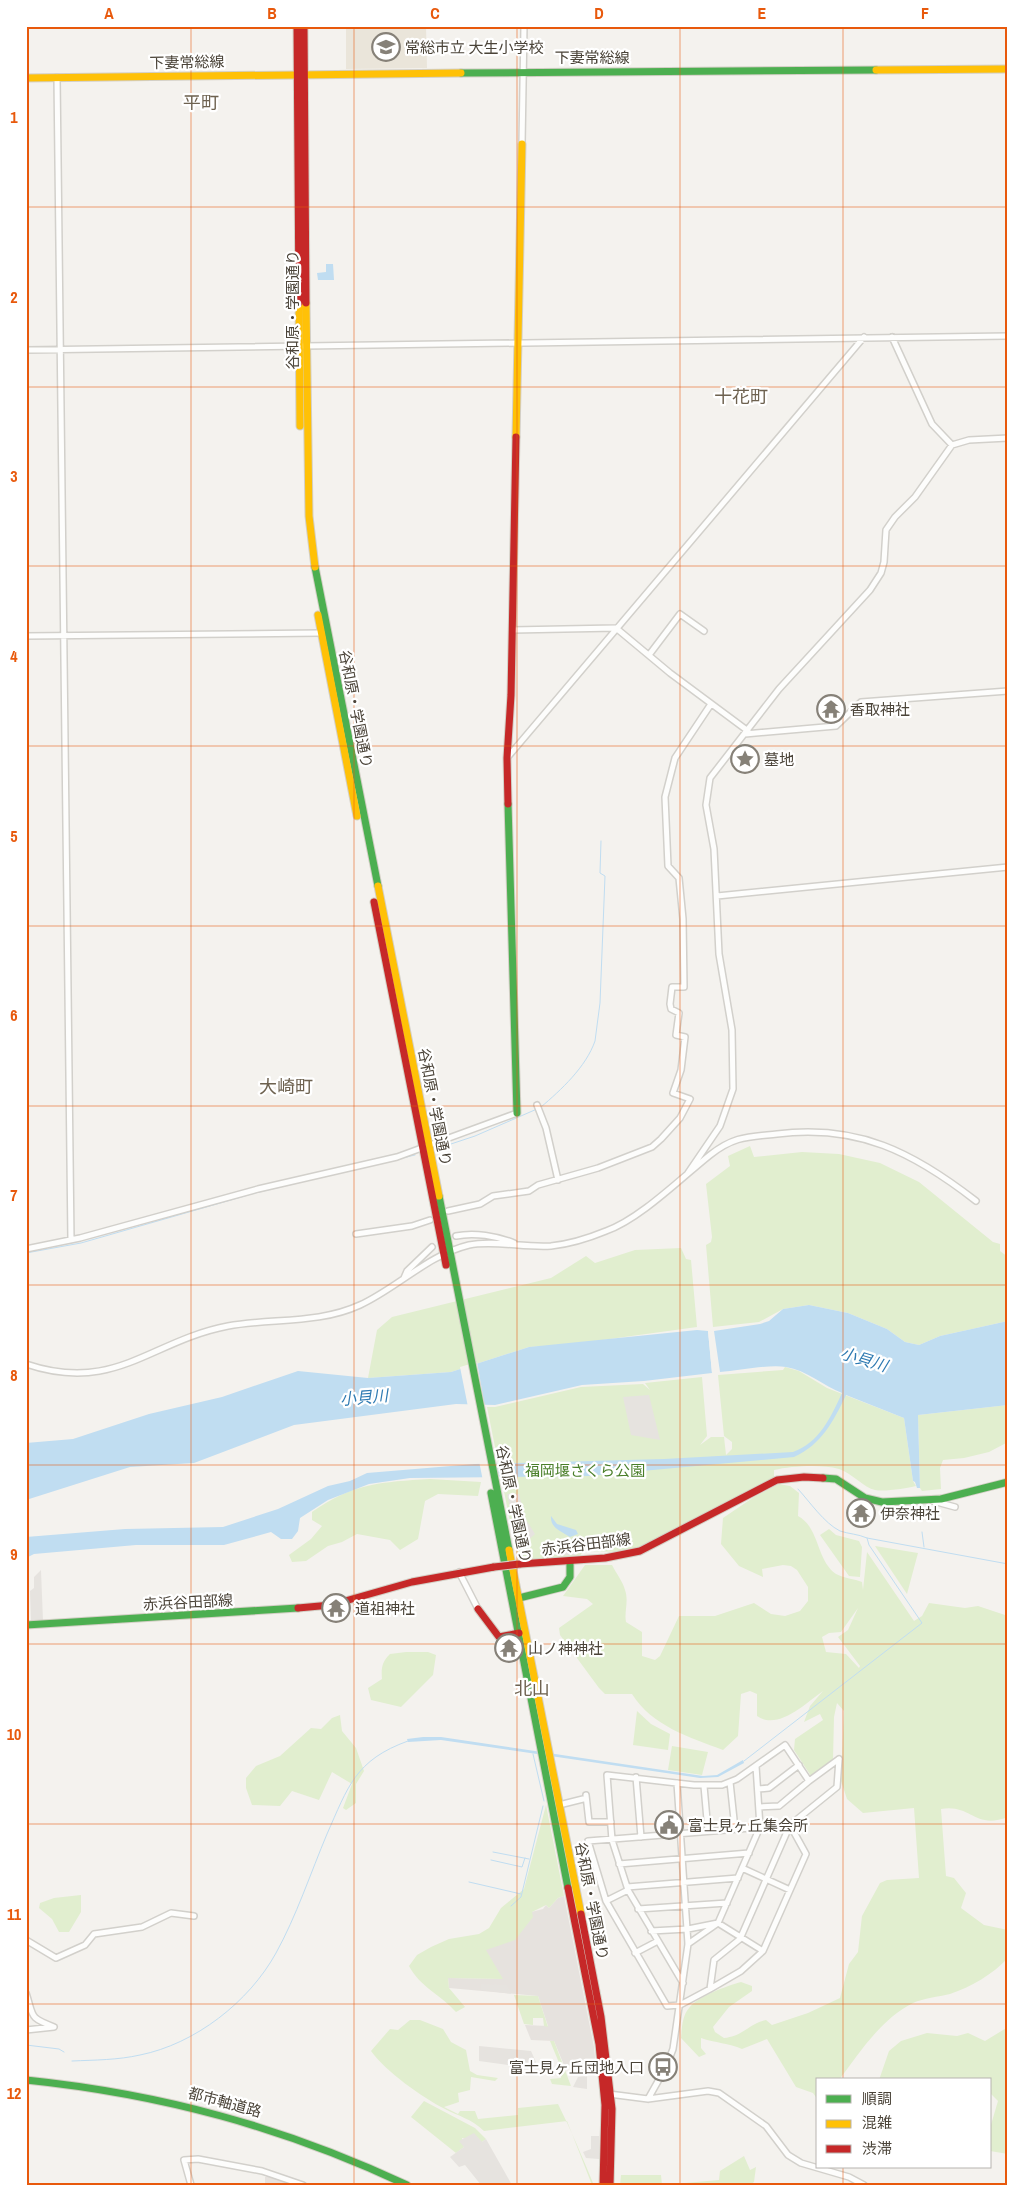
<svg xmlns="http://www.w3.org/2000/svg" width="1034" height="2211" font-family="'Archivo Narrow','Noto Sans JP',sans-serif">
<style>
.industrial{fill:#e6e2de}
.education{fill:#eae5da}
.green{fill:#e1eecf;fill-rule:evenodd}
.parking{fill:#e6e3df}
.water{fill:#c0ddf1}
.pier{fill:#f4f2ee}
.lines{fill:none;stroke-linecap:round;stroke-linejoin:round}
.stream{stroke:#c0ddf1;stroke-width:1}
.street-casing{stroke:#d2d0cb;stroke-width:8}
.fast-casing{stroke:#d3cfc5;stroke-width:9}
.slow-casing{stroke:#d3cfc5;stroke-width:9}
.jam-casing{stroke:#d3cfc5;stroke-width:9}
.street{stroke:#fdfdfc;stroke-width:5}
.fast{stroke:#4caf50;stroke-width:7}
.slow{stroke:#ffc107;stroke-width:7}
.jam{stroke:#c62828;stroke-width:7}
.jam-bridge-casing{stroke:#d3cfc5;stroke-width:9;stroke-linecap:butt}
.jam-bridge{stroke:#c62828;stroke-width:7}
.grid{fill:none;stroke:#e8590c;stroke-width:1;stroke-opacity:0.55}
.labels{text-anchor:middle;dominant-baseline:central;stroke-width:4.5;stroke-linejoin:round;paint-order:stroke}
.poi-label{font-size:15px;fill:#4b4439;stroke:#fff;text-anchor:start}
.street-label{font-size:15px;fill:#4b4439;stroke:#fff}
.park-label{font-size:15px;fill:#4a7f2a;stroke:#fff}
.water-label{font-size:16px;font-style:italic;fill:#2e7ab2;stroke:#fff}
.quarter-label{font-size:18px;fill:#6e6250;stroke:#fff}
.neatline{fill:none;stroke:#e8590c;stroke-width:2}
.grid-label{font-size:16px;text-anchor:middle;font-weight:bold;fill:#e8590c}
</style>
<rect width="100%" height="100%" fill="#f4f2ee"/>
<path class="industrial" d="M564,1896L594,2047L596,2068L564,2065L554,2041L531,2040L525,2025L548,2026L538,1996L449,1988L448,1978L502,1979L485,1950L531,1912L543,1909L546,1905L549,1908L558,1898Z
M269,2176L297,2185H265V2177Z"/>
<path class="education" d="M346,26H426L427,68L346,69Z"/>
<path class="green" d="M750,1146L754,1157L802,1152L839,1154L880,1163L919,1182L993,1242L1000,1244V1251L1008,1257V1321L940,1336L919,1345L905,1342L887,1329L848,1313L809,1305L783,1309L759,1322L713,1327L706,1245L711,1242L712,1237L706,1184L730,1166L728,1156Z
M681,1248L686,1259L691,1260L697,1327L566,1345L529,1347L451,1372L368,1378L377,1330L392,1317L551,1278L586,1256L595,1263L635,1250Z
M785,1367L799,1371L827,1388L904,1418L913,1481L916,1486C907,1488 885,1492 875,1490C864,1488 852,1473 839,1469C821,1464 792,1466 774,1470V1479L732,1503L716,1507L647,1545L624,1552L585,1551L578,1557L518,1561L487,1407H495L581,1387L643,1384L650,1390L645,1383L702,1377L707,1436L700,1445L711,1437H724L726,1455L732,1449V1442L724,1436L718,1375L783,1370Z
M1008,1405V1442L989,1452L964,1458L943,1460L940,1468L941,1489L922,1491L920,1488L918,1415Z
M430,1479L481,1482L478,1496L438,1494L425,1501L418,1539L400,1550L390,1540L357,1534L342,1542L328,1546L306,1561L292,1562L289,1555L311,1539L322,1526L312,1520V1512C353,1483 382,1482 430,1479Z
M779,1484L790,1486L799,1493L798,1516C820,1528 816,1560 836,1574C843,1578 855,1579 862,1582L863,1590L867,1552L914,1621L922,1616L929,1603L965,1608L978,1606L1008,1616V1817C974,1830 972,1804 941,1809L946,1876L954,1878L966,1893L961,1908L984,1925L1008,1930V1958C993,1974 971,1987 950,1994C938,1997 924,1998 913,2003C881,2019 860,2052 839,2080H818V2100L813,2093L796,2087L767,2039L742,2049C729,2043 715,2043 701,2038V2048L706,2054L699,2057L681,2038C682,2028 682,2016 689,2008C698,1996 727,1986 741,1982L752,1986V1991L729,2007L713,2027L715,2032L724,2038C744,2036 748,2024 766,2020L772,2025L808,2013L840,1998L849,1964L858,1952L862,1916L880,1883L887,1880L919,1878L914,1808L863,1813L847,1799L841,1781L844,1711L837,1703L834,1717L833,1760L811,1776L794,1750L795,1739L823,1720L820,1714L804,1722L810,1706L823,1691C806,1703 778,1731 757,1716V1694L750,1691L741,1694L738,1736L723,1750C689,1737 652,1726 632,1694H605L599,1688L560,1635L559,1628L593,1604L587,1599L563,1596L585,1565H612C616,1573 623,1582 625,1590C629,1601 624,1612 626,1622L642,1632V1656L655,1660L660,1656L679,1616H715L754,1603L771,1614L785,1616L800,1611L808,1601V1587L797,1570L791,1566L783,1565L762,1569L763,1577L739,1566L721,1544L723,1518L754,1497ZM858,1608L848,1630L838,1637L860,1666L859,1668L846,1654L826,1652L822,1637L829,1633L841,1632Z
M829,1529L836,1535L859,1541L862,1547L860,1577L849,1576L820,1535Z
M875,1546L918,1553L907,1594Z
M406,1652H428L436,1655L433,1675L401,1707L371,1700L368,1688L382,1679C381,1668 382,1662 390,1654Z
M637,1711L651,1724L670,1734L668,1750L633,1745Z
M340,1715L342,1731L356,1748L364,1771L356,1784V1803L346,1810L343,1808L352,1784L332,1772L319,1800L292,1791L280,1806L252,1805L246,1788V1778L256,1766L280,1756L311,1728L321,1729L332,1718Z
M672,1746L708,1752L702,1775L668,1770Z
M546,1805L564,1896L558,1898L549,1908L546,1905L532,1912L533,1917L515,1940L486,1950L503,1979L448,1978L449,1988L465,2007L456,2012C441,1995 420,1987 409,1966L417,1955L431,1947L449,1939L479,1934L489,1928L501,1908L524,1889Z
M81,1895V1912L69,1932H59L52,1919L39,1908L40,1903L54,1898Z
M514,1995L538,1996L548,2027L544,2026L543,2018H533V2025L524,2024Z
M410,2020H420L443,2029L451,2042L466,2050L470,2071L477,2075L498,2078L495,2081L471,2077L470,2090L458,2093L459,2102L444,2107L458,2114L460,2111H475L478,2119L518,2115V2108L558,2104C571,2130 582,2156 593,2183L596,2185H592L567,2121L484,2131C472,2119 458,2116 445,2109C423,2098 385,2071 371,2051L390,2029L398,2030Z
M1008,2027V2154L990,2151V2128L998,2101L990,2093V2080H879L889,2051L901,2041L927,2033L957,2036L968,2033L985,2041Z
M550,2041H554L571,2086L552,2084L550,2079L561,2078L562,2070Z
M424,2101L475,2128L486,2139L482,2142L462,2138L464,2147L456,2153L411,2117Z
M744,2156L750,2170L756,2167L754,2182L750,2185H620L621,2175H661L662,2185L719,2180L720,2171Z"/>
<path class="parking" d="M649,1395L660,1440L631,1435L623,1397Z
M507,1494H519L525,1518L535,1534L526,1542L512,1517Z
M554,1548L576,1549V1555H553Z
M41,1570L43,1621L31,1622L30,1591L34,1588V1577Z
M481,1984L507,1985L511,1994L481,1990Z
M479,2046L531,2051L539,2069L479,2061Z
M587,2076V2089L573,2087L578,2077Z
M474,2133L482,2142L486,2139L512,2185H481L465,2165L459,2167L450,2157L464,2147L459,2141Z
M591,2136H599V2159L586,2158L583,2152L591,2149Z"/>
<path class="water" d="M326,264H333L334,280H318L317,273L326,272Z
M809,1305L848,1313L887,1329L905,1342L919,1345L940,1336L1008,1321V1405L918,1415L920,1488H917L915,1482L913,1481L904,1418L846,1395C833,1422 822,1444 794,1457L588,1476L410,1478L369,1484L328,1500L300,1518L298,1531L292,1539H281L271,1532L224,1545H136L34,1554L26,1558V1537L125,1529L223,1527L278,1509L328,1486L350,1481L367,1473L475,1464L664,1459L793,1452C819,1443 831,1417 842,1393C824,1386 806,1370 786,1367C768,1364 739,1371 720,1372L714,1331L760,1324L769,1321L783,1309Z
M697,1330L708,1331L712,1373L644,1381L582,1385L495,1405L456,1404L294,1425L194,1463L130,1467L26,1500V1443L73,1439L149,1414L222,1397L298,1371L368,1378L451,1372L529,1347Z
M551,1516L557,1524L576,1530L578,1534L570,1537C561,1531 550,1528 551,1516Z
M423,1737H441L703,1776L717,1775L743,1760L744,1763L718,1777L700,1778L441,1740L408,1742L407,1739Z"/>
<path class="pier" d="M711,1330L715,1372L712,1373L708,1331Z
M477,1362L485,1407H468L460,1367Z
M479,1461H496L500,1480L483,1481Z"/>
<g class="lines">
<path class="stream" d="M541,1107C561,1090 586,1067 595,1041L600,1003L605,876L600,873L601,841
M436,1149L475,1136L537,1109
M26,1253L81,1243L255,1193L415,1155
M798,1489C810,1502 824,1523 840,1531C849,1534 858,1534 867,1538L1008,1564
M922,1532L924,1547
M533,1754L544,1801
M744,1761L922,1623L869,1545L867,1538
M493,1852L529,1859
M491,1860L522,1867L525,1858
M469,1882L521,1894
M511,1906L521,1897L543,1806
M26,2045L59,2049L64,2052
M72,2061C95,2060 118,2060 140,2055C195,2044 249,2002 276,1953C296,1917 311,1872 327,1834C348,1787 355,1760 408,1741"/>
<defs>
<path id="street" d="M57,77L71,1240
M522,144L524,26
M892,337L932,424L952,445
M26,350L1008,336
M512,630L616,628L670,673L748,731
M26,636L321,633
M649,655L680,614L704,631
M745,734L836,726L861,702L1008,691
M507,758L864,337
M717,896L1008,867
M537,1105L546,1128L558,1180
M688,1173L720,1126L733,1089L732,1030L719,954L714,849L706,805L710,778L779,689L870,590L881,573L884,562L886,530L895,517L915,497L952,445L969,440L1008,438
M448,1211L480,1204L493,1196L529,1191L538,1185L598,1168L652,1147L661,1139L680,1118L690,1099L673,1093L681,1070L685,1037L676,1035L679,1013L671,1009L670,1004L672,987H684L683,919L679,878L668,866L665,797L675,758L711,704
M356,1234L412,1226L430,1220
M456,1236C474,1232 497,1236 514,1243
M26,1249L80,1238L258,1189L397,1157L517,1113
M404,1278L407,1271L432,1247
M26,1364C115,1394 150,1341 228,1326C272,1318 319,1324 360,1305C397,1288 428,1255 469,1245C494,1240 525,1248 551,1246C570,1244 589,1238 606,1231C640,1219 681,1178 710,1155C734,1136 748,1137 777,1134C858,1124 913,1152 976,1201
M929,1500L955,1507
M459,1572L478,1609
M636,1777L641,1837
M730,1782L735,1829
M704,1786L708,1831
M758,1789L769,1788L799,1765
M586,1795L589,1822H611
M559,1805L583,1799
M759,1807L779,1806L809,1781
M790,1825L806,1854L763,1951L741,1971L710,1989L680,2005L667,2006L606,1901L588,1841L790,1825L837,1787L839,1759
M619,1864L749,1853
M742,1868L790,1890
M627,1887L738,1878
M606,1901L628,1890
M638,1909L727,1903
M651,1931L688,1929L718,1923L760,1827L756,1766
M26,1940L56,1958L85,1945L94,1934L142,1927L171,1913L194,1916
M688,1944L718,1923L763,1951
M635,1953L656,1942
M683,1983L628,1890L612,1840L607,1775L694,1785H722L737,1779L785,1745L809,1781L839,1759
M710,1989L714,1960L740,1939L790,1825
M26,1993C34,2017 28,2017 54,2027L26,2030
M609,2094L648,2099L708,2091L719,2093L766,2126L788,2155L801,2163L849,2177L864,2185
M648,2099L666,2067L673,2049L688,1944L677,1783
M191,2185L184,2160L198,2159L262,2171L303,2185"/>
<path id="fast" d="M461,73L876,70
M315,567L378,886
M508,804L517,1113
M439,1196L509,1550
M823,1478L836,1479L865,1498L882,1502L941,1499L1008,1482
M491,1493L568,1888
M515,1599L563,1587L570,1577V1562
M26,1625L298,1608
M26,2080C162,2094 283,2127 407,2185"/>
<path id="slow" d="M876,70L1008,69
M26,78L461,73
M299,303L300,426
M306,303L309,516L315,567
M516,437L522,144
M318,615L357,816
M378,886L439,1196
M509,1550L581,1914"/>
<path id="jam" d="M297,26L299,303
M304,26L306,303
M508,804L507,758L511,695L516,437
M374,902L446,1265
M520,1564L605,1558L640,1551L777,1480L804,1477L823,1478
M298,1608L331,1605L412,1582L494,1567
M478,1609L499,1637L519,1633
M568,1888L599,2044L605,2105L603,2185
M581,1914L601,2017L612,2109L610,2185"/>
</defs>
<use href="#street" class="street-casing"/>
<use href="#fast" class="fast-casing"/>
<use href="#slow" class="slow-casing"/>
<use href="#jam" class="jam-casing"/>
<use href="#street" class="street"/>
<use href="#fast" class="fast"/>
<use href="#slow" class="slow"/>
<use href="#jam" class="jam"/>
<defs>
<path id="jam-bridge" d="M494,1567L520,1564"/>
</defs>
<use href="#jam-bridge" class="jam-bridge-casing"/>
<use href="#jam-bridge" class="jam-bridge"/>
</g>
<path class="grid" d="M191,26V2185M354,26V2185M517,26V2185M680,26V2185M843,26V2080M26,207H1008M26,387H1008M26,566H1008M26,746H1008M26,926H1008M26,1106H1008M26,1285H1008M26,1465H1008M26,1644H1008M26,1824H1008M26,2004H1008M843,2167V2185"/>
<defs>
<symbol id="school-ring" viewBox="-11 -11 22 22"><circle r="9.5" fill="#fff" stroke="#868178" stroke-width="1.5"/><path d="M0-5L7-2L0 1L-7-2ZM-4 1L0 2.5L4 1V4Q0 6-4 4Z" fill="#868178"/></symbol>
<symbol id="temple-ring" viewBox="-11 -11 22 22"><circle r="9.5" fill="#fff" stroke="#868178" stroke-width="1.5"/><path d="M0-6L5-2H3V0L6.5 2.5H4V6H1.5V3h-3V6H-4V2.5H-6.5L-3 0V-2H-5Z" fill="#868178"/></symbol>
<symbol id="sight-ring" viewBox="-11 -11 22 22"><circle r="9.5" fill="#fff" stroke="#868178" stroke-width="1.5"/><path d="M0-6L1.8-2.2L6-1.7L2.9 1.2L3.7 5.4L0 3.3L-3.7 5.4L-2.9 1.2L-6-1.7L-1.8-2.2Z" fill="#868178"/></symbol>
<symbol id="civic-ring" viewBox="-11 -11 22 22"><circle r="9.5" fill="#fff" stroke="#868178" stroke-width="1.5"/><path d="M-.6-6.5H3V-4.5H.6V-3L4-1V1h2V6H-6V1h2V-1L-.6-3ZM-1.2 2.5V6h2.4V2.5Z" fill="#868178"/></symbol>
<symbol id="bus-ring" viewBox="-11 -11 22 22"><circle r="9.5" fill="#fff" stroke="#868178" stroke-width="1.5"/><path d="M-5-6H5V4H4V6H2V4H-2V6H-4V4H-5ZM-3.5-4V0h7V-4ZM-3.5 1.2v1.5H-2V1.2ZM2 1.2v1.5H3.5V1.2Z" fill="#868178"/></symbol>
</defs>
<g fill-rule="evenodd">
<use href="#school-ring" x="370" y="31" width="32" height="32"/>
<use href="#temple-ring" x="815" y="693" width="32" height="32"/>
<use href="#sight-ring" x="729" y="743" width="32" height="32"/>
<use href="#temple-ring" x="845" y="1497" width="32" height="32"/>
<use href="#temple-ring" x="320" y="1592" width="32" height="32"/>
<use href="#temple-ring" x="493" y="1632" width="32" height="32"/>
<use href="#civic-ring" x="653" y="1809" width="32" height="32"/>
<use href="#bus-ring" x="647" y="2051" width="32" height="32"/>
</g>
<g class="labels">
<g class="poi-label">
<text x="405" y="47">常総市立 大生小学校</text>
<text x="850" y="709">香取神社</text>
<text x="764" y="759">墓地</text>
<text x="880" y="1513">伊奈神社</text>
<text x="355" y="1608">道祖神社</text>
<text x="528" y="1648">山ノ神神社</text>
<text x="688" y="1825">富士見ヶ丘集会所</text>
<text x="644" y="2067" text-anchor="end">富士見ヶ丘団地入口</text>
</g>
<g class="street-label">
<text x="592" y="57">下妻常総線</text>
<text transform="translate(187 62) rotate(-1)">下妻常総線</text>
<text transform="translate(292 310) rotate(-90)">谷和原・学園通り</text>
<text transform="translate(356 709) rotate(79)">谷和原・学園通り</text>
<text transform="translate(435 1107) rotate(79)">谷和原・学園通り</text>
<text transform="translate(514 1504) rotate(78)">谷和原・学園通り</text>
<text transform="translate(586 1544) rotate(-7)">赤浜谷田部線</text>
<text transform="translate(188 1602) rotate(-3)">赤浜谷田部線</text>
<text transform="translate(592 1901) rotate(79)">谷和原・学園通り</text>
<text transform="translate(225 2102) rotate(15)">都市軸道路</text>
</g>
<g class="park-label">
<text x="585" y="1470">福岡堰さくら公園</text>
</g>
<g class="water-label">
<text transform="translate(864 1359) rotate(17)">小貝川</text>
<text transform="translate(364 1397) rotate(-5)">小貝川</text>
</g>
<g class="quarter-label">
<text x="201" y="102">平町</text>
<text x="741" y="396">十花町</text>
<text x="286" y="1086">大崎町</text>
<text x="532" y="1688">北山</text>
</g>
</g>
<rect width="1034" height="2211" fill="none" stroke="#ffffff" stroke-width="55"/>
<rect x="816" y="2078" width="175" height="90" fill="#ffffff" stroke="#b7b4b0"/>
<rect x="826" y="2095" width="25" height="8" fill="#4caf50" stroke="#b7b4b0"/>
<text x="862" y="2104" font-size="15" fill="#4b4439">順調</text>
<rect x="826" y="2120" width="25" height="8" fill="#ffc107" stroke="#b7b4b0"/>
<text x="862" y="2128" font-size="15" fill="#4b4439">混雑</text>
<rect x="826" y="2145" width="25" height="8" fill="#c62828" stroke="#b7b4b0"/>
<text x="862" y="2154" font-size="15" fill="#4b4439">渋滞</text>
<rect x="28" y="28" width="978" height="2156" class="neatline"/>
<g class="grid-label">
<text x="109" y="19">A</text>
<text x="272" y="19">B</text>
<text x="435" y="19">C</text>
<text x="599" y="19">D</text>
<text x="762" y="19">E</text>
<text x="925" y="19">F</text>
<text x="14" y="123">1</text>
<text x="14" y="303">2</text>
<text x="14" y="482">3</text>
<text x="14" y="662">4</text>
<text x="14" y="842">5</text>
<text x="14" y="1021">6</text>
<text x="14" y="1201">7</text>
<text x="14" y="1381">8</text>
<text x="14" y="1560">9</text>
<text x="14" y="1740">10</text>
<text x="14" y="1920">11</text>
<text x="14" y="2099">12</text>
</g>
</svg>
